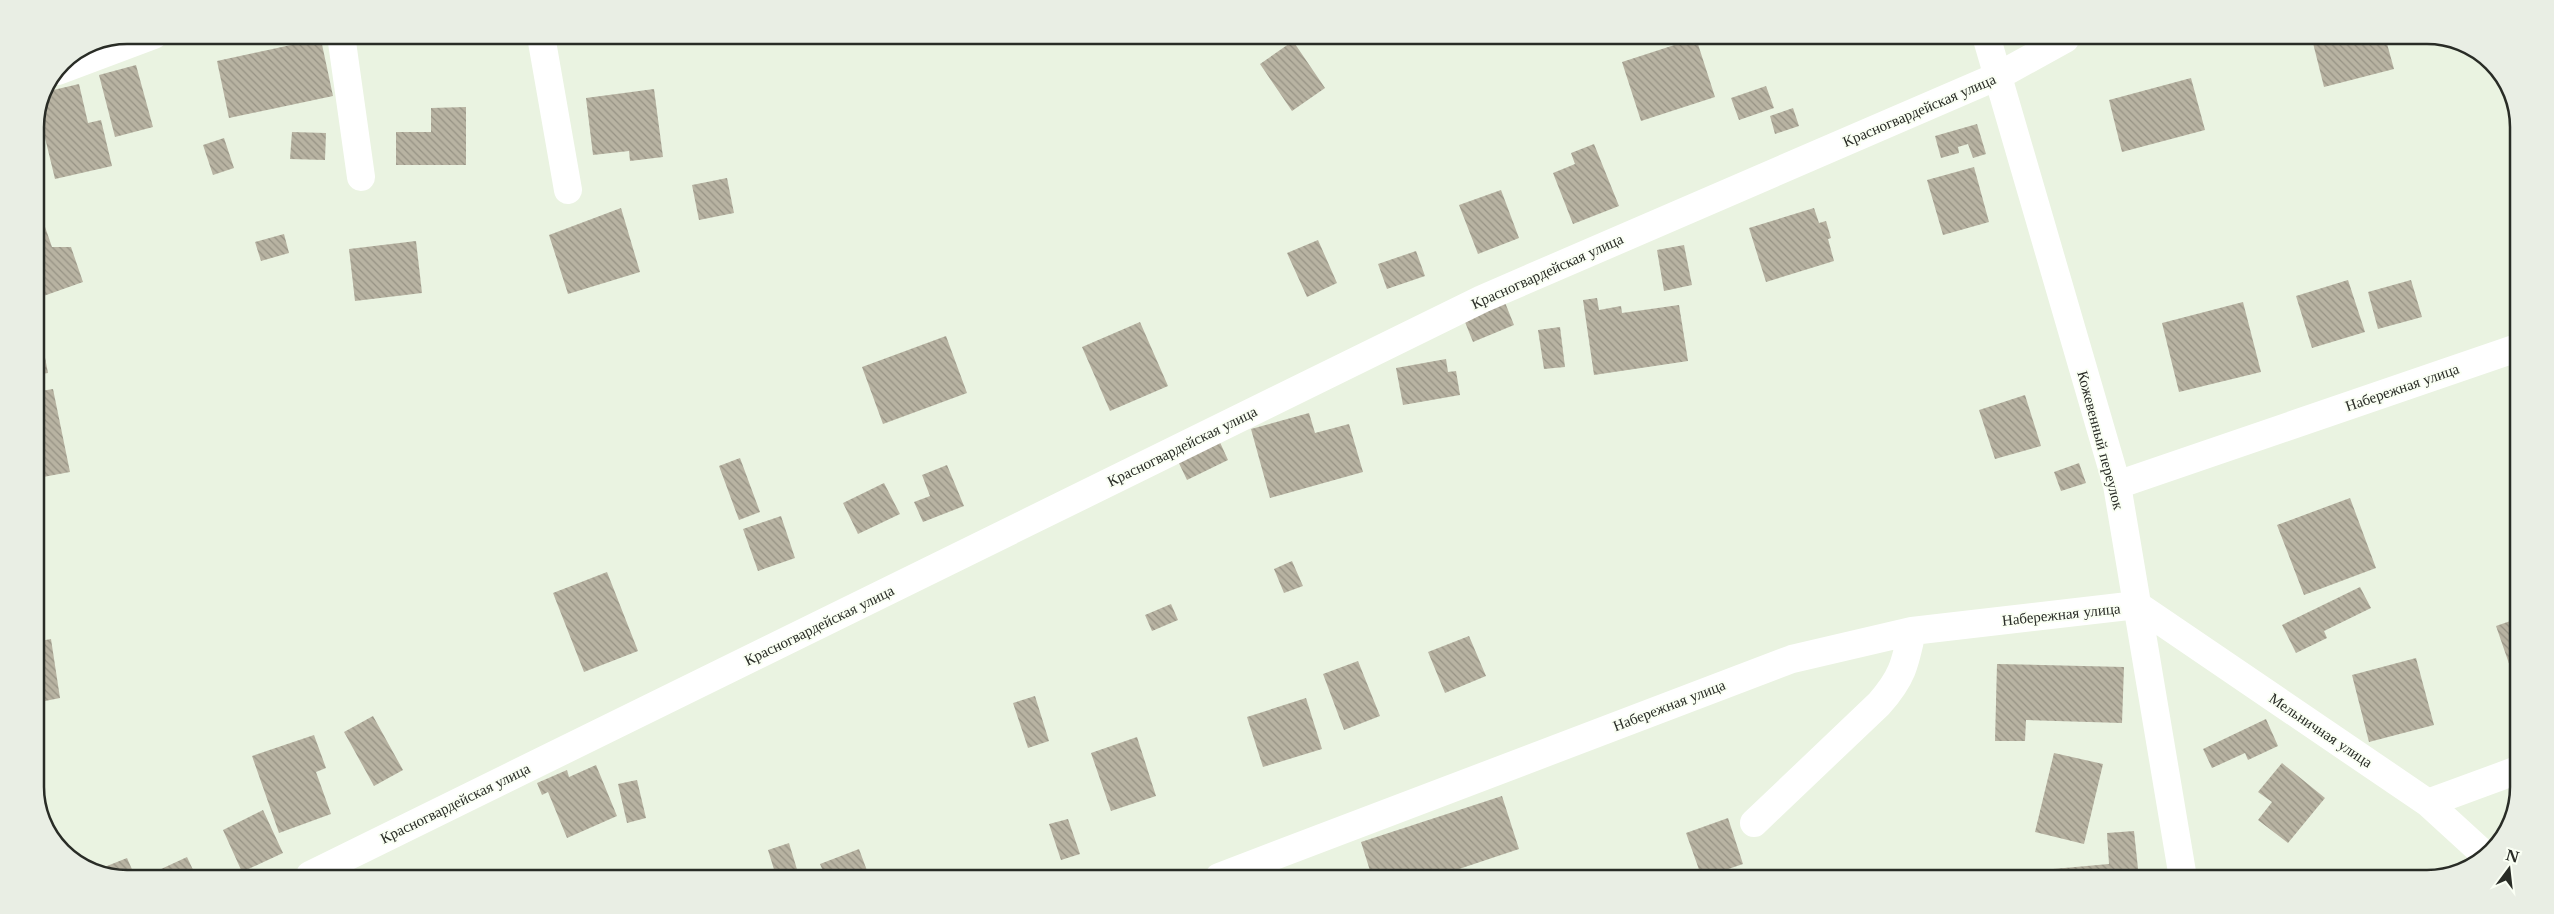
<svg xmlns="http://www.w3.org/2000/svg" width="2554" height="914" font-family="'Libre Baskerville',serif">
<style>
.building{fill:url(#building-back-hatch)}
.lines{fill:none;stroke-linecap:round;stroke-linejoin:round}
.minor{stroke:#fff;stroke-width:28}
.labels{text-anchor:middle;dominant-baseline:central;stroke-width:4;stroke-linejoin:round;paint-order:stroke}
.street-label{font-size:15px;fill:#292c26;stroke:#fafff4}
.rim{fill:none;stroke:#292c26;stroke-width:2.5}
</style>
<defs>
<pattern id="building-back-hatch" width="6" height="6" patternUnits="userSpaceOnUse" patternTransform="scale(1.25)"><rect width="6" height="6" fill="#b8b3a2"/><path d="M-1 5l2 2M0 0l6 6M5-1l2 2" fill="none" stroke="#969284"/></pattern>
</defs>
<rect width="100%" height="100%" fill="#eaf3e1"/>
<path class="building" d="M311,35H320L333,96L229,118L217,61L291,45L290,36Z
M1696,38L1715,97L1641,121L1622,62Z
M2312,39L2386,40L2394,69L2324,87Z
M1293,41L1325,88L1292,111L1260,64Z
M136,65L153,127L115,137L99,75Z
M2191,78L2205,130L2122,152L2109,100Z
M79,84L88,123L101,120L112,166L55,179L39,113L49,91Z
M1766,86L1774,108L1739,120L1731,98Z
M654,89L663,157L630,161L629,151L593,155L586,98Z
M466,107V165H396V132H431V108Z
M1793,108L1799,126L1775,134L1770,116Z
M1977,124L1986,154L1973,158L1968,144L1958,147L1959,153L1941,158L1935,136Z
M292,132L326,133L325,160L290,159Z
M224,138L234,168L213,175L203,145Z
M1594,144L1619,206L1573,224L1553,173L1575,164L1571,153Z
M1974,167L1989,222L1943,235L1927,180Z
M727,178L734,213L699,220L692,185Z
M1501,190L1519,238L1478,254L1459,205Z
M35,198L52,247H71L83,282L35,299Z
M621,208L640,272L568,294L549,235Z
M1814,208L1819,223L1826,221L1831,238L1828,239L1834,261L1766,282L1749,228Z
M2518,227V255L2509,231Z
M284,234L289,253L261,261L255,242Z
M1318,240L1337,283L1307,297L1287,253Z
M416,241L422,293L355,301L349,249Z
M1684,245L1692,285L1664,291L1657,250Z
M1416,251L1425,276L1387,289L1378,264Z
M2348,280L2365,332L2312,348L2296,296Z
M2411,280L2422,317L2378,329L2368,292Z
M1597,298L1599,310L1621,306L1622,313L1679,305L1688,361L1594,375L1583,300Z
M1504,300L1514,325L1473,342L1463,317Z
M2243,302L2261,372L2179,392L2162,323Z
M1140,322L1168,386L1110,411L1082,347Z
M1560,327L1565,367L1544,369L1538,330Z
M946,336L967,393L883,424L862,367Z
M43,347L48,373L35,375V349Z
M1446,359L1448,372L1456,371L1460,395L1403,405L1396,368Z
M53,389L70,472L43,477L35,438V392Z
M2025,395L2041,446L1995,459L1979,410Z
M1309,413L1315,433L1349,424L1363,472L1270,498L1251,429Z
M1218,438L1228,460L1187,480L1176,457Z
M740,458L760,512L739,520L719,466Z
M2079,463L2086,483L2061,491L2054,472Z
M947,465L964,506L923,522L914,502L930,496L922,475Z
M884,483L900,514L858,534L843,503Z
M2350,498L2376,568L2304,595L2277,525Z
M781,516L795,558L758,571L743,529Z
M1292,561L1303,586L1284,593L1274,569Z
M607,572L638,651L584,672L553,593Z
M2360,587L2371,608L2324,631L2327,638L2296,653L2282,625Z
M1171,604L1178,620L1152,631L1145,615Z
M2516,619L2515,681L2496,626Z
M1469,636L1486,676L1445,693L1428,652Z
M51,639L60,698L35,703V642Z
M2416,658L2434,725L2369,742L2352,675Z
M1358,661L1380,716L1344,730L1323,674Z
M1997,664L2124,667L2122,723L2026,720L2025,741H1995Z
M1035,696L1049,741L1028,748L1013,703Z
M1306,698L1322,749L1263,767L1247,717Z
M373,716L403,770L374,786L344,732Z
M2266,719L2278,746L2248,760L2245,753L2212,768L2203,749Z
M314,735L326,768L316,772L331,814L279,833L252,756Z
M1137,737L1156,796L1111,811L1091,753Z
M2054,753L2103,764L2084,844L2035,832Z
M2282,763L2325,798L2288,843L2258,820L2272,802L2258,792Z
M596,765L617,816L567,838L548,792L542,795L537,783L567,770L569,777Z
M637,780L646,818L627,823L618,784Z
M1502,796L1519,849L1435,877H1372L1361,842Z
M263,810L283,853L242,872L223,830Z
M1728,818L1743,864L1702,878L1686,833Z
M1068,819L1080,854L1061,860L1049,824Z
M2134,831L2139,878H2054L2053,869L2109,864L2107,833Z
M789,843L799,876H776L768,850Z
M859,849L869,876H825L820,864Z
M187,857L195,874H161L159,870Z
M127,858L134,874H105L102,868Z"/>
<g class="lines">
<path class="minor" d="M341,35L361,177
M541,36L568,190
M1987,39L2117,485L2183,878
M58,71L154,35
M2117,485L2517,348
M2428,803L2486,856
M1754,823L1879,704C1902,678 1905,665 1912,631
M310,875L1482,299L1998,76L2065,39
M1219,877L1792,659L1912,631L2137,605L2428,803L2515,771"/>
</g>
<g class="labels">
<g class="street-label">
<text transform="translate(1919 110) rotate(-23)">Красногвардейская улица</text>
<text transform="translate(1547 271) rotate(-24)">Красногвардейская улица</text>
<text transform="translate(2402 387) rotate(-19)">Набережная улица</text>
<text transform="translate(2101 440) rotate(75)">Кожевенный переулок</text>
<text transform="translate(1182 446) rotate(-26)">Красногвардейская улица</text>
<text transform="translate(2061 614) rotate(-6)">Набережная улица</text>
<text transform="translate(819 625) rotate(-26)">Красногвардейская улица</text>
<text transform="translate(1669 705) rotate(-21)">Набережная улица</text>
<text transform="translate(2321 730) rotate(34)">Мельничная улица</text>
<text transform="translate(455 803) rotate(-26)">Красногвардейская улица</text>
</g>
</g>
<path d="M0 0H2554V914H0ZM127 44H2427A83 83 0 0 1 2510 127V787A83 83 0 0 1 2427 870H127A83 83 0 0 1 44 787V127A83 83 0 0 1 127 44Z" fill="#e9eee4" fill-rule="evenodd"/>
<path class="rim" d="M127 44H2427A83 83 0 0 1 2510 127V787A83 83 0 0 1 2427 870H127A83 83 0 0 1 44 787V127A83 83 0 0 1 127 44Z"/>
<g transform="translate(2509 869) rotate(15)" stroke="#fafff4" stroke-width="4" paint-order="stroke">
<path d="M0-4L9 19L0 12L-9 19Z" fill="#292c26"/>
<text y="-8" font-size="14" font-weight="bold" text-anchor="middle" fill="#292c26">N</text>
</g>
</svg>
